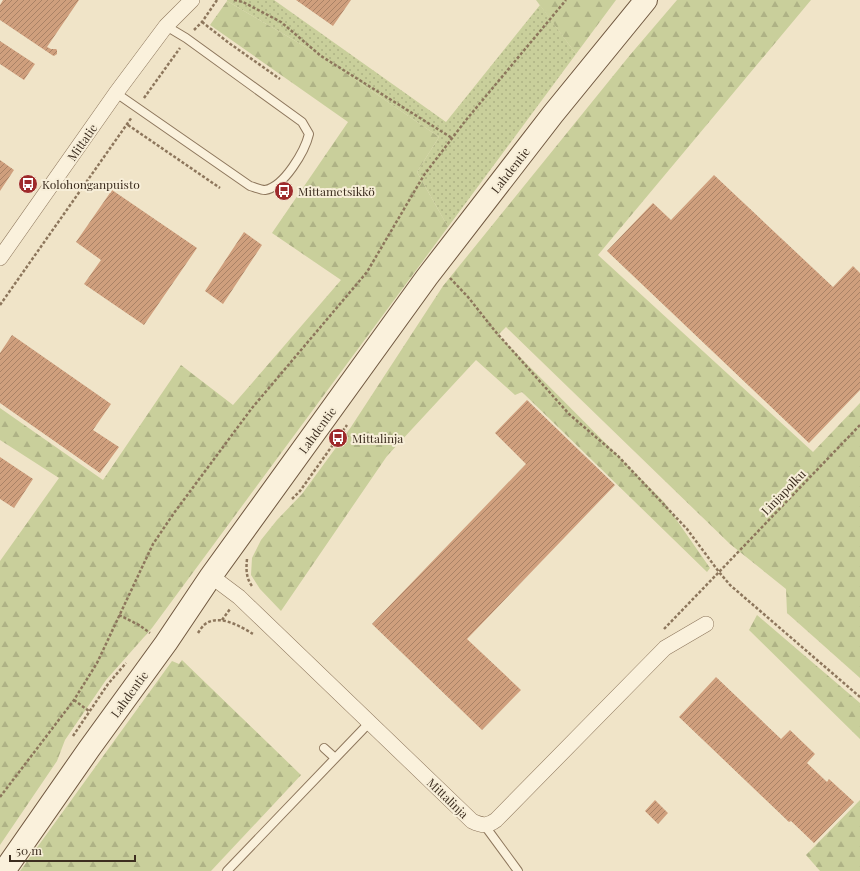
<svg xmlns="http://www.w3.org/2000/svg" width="860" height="871" font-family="'Playfair Display',serif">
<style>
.grass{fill:url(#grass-dots)}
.forest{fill:url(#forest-firs)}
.building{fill:url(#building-hatch)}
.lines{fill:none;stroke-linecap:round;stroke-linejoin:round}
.lane-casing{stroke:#8d765c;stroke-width:10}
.street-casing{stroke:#8d765c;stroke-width:16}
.secondary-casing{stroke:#6f573f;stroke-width:24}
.path{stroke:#8d765c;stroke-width:2.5;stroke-dasharray:3 2;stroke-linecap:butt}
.lane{stroke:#faf1dc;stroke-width:8}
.street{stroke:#faf1dc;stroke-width:15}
.secondary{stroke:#faf1dc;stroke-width:22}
.labels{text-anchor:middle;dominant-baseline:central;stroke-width:4;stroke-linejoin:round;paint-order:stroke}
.street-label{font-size:12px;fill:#3d2e20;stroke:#f7eed8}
.poi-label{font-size:12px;fill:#3d2e20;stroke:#f7eed8;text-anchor:start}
</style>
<defs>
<pattern id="grass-dots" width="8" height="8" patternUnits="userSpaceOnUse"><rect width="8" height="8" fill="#c9cf9b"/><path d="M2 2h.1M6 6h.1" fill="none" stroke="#aeb285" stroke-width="1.8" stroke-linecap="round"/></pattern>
<pattern id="forest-firs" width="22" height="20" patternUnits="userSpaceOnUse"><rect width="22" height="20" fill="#c9cf9b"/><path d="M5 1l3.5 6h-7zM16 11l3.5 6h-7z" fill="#aeb285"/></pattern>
<pattern id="building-hatch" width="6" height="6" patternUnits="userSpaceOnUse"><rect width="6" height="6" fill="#cf9f7d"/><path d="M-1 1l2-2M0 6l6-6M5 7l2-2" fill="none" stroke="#a98266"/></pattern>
</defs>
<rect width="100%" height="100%" fill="#f0e4c8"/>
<path class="grass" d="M227,0H274L446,122L540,5L576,54L448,227L417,172L439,137L321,56L227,1Z"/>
<path class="forest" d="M536,0H616L576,54Z
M677,0H811L598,255L813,452L860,403V678L787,613L786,589L730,544L506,327L498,335L664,502L710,568L707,572L522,392L515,395L476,360L387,456L281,611L260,589L251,575L252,558L261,540L277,520L302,494L351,427L443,286L630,55Z
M227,1L321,56L439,137L417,172L448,227L152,628L106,680L65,740L57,761L0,845V561L59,478L0,440V408L103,480L181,365L233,405L341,280L272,233L348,122L210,25Z
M757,615L860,703V739L749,630Z
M182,660L301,775L211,871H20L172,661L179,664Z
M860,800V871H820L806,855Z"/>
<path class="building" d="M3,0H79L47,47L51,49H56L57,50V54L54,56L52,55L0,20V5Z
M296,0H351L333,26Z
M0,41L35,64L24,80L0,64Z
M0,160L14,170L0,191Z
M714,175L833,287L853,266L860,273V390L809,443L607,251L653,203L671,220Z
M112,190L197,248L144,325L84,284L101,260L76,242Z
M244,232L262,245L223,304L205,291Z
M12,335L111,404L93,430L119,447L100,473L0,403V353Z
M527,400L615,485L467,639L521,690L482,730L372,624L526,464L495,433Z
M0,457L33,479L14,508L0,499Z
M716,677L781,739L790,730L815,754L807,763L827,782L829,779L854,802L814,843L791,821L789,822L679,717Z
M655,800L668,813L658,824L645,811Z"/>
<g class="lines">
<defs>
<path id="lane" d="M116,93L250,186C254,187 261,190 265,190C284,187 305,151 309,134L302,122L186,38L166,26
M324,748L335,758
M485,826L518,871
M227,871L370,722"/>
<path id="street" d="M0,258L116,93L166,26L192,0
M211,576L239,597L472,821C482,826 488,826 496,820L665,648L706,624"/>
<path id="secondary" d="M4,871L89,749L166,643L211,576L427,277L553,114L646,0"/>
</defs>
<use href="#lane" class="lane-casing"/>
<use href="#street" class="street-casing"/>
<use href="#secondary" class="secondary-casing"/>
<path class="path" d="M234,0L243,2L281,22L321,56L452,138
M202,22L229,43L280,79
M194,30L202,22L217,0
M144,98L180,48
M128,125L220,188
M450,278L468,297L495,331L569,414L618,456L687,529L719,572L860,425
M0,305L132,117
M292,499L300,491L347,425
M247,559C246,569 246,578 252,586
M119,615L139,625L150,633
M222,620L230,609
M664,629L719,572L730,585L860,697
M198,633C200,630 202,627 204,625C218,613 240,626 253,634
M74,700L89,711
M73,736L108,684L126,663
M0,797L74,700L97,663L153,544L174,513L252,408L367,272L424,175L466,120L566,0"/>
<use href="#lane" class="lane"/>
<use href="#street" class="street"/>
<use href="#secondary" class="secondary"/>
</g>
<defs>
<symbol id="bus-disc" viewBox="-11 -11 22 22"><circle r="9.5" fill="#9e2a2b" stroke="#f7eed8"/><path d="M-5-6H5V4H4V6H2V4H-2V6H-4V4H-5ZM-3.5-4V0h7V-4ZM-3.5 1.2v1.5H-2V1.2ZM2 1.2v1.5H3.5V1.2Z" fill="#fff"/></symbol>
</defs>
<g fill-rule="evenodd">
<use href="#bus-disc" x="17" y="173" width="22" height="22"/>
<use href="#bus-disc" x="273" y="180" width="22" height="22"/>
<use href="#bus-disc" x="327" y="427" width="22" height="22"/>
</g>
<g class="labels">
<g class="street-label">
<text transform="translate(82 142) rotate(-55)">Mittatie</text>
<text transform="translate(510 170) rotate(-52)">Lahdentie</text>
<text transform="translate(317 430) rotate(-54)">Lahdentie</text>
<text transform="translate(783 492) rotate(-46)">Linjapolku</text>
<text transform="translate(129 694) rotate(-54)">Lahdentie</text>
<text transform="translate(448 798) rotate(44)">Mittalinja</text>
</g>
<g class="poi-label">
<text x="42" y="184">Kolohonganpuisto</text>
<text x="298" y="191">Mittametsikkö</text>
<text x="352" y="438">Mittalinja</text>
</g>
</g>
<path d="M10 855v6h125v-6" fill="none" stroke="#3d2e20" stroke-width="2"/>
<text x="16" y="855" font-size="12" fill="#3d2e20" stroke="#f7eed8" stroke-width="3" paint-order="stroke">50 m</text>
</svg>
